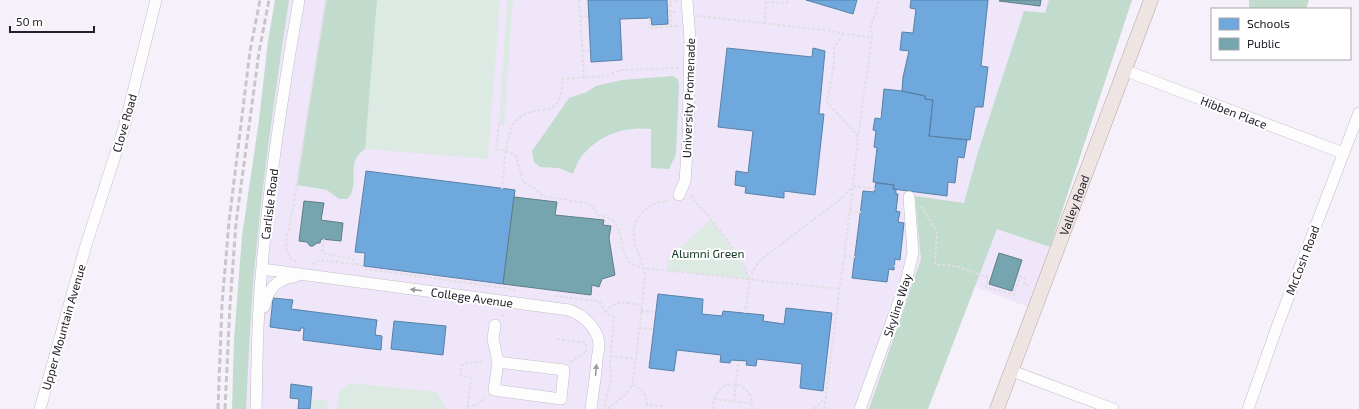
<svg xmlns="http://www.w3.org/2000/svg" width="1359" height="409" font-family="'Exo 2',sans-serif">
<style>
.built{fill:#efe6fa}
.green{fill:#dceae3}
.forest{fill:#c1dbcd}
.schools{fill:#6fa8dc;stroke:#5980a7}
.public{fill:#76a5af;stroke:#5e7d87}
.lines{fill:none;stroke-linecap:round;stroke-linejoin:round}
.minor-casing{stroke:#c1bdc6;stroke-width:12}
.major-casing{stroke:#b5a4a4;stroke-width:15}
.path{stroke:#e0dee1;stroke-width:2;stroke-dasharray:3 2;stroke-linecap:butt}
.minor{stroke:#fefdfe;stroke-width:11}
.major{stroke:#eee5e3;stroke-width:14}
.rail{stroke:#c7c6c9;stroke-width:3;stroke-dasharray:6 3;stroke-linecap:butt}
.oneway{fill:#9c9a9f}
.labels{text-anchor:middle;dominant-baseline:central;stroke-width:4;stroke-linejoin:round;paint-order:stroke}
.street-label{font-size:12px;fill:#25212b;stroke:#fff}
.park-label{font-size:12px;fill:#123923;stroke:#fff}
</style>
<rect width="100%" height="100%" fill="#f5f0fa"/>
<path class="built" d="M285,0H1132L1050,247L1028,307L947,276L896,409H240L248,246Z"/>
<path class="green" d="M377,0H500L488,159L365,149Z
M507,0H513L504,125L499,124Z
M711,219L740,260L749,279L666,270L668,259Z
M350,383L436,392L445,406V409H337L338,393Z
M311,399L328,401L327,409H310Z"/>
<path class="forest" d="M275,0H289C275,95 261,190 253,285C250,326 248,368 246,409H232L234,340L242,236L259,120L268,41Z
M326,0H377L365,149C347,161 357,175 352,191C352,194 349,197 347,199H339L327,190L297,185L305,131Z
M1049,0H1132L1050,247L997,229L928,409H869L921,259L915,196L964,203L978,152L1024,11L1045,13Z
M1249,0H1309L1306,9H1249Z
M672,76L678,79L679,85L676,154L669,169L651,168V129C623,126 599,135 581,157C577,162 575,169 573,174L559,168L540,167L534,162L532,151L569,98L587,92L596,86L622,80Z"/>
<path class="schools" d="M588,0H667L668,24L652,25L651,18L620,19L622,60L591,62Z
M806,0H857L853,14Z
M911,0H988L981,66L988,67L983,107H975L970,140L929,136L933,100L925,99V96L902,91L903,77L909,51L900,50L902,32L913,33L916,9L910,8Z
M727,48L812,57L813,48L825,51L819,114H824L815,195L784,191V198L745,193L746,187L735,185L736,171L748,173L753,131L718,127Z
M884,89L902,91L925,96V99L933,100L929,136L967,140L964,158L958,157L955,183L948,182L947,196L893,189L894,185L873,182L877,148L874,147L876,131L873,130L875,118L881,119Z
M366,171L515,190L503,284L364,266L365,253L355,252Z
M876,183L894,185L893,189L896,190V194H898L896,211L900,212L898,222L904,223L900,260L895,259L894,270L889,269L887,282L852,278L863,191L874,192Z
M658,294L703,299L702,314L722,316L723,311L764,315L763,321L784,324L786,308L832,313L823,391L800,388L802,364L757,359L756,366L746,365L747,361L731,360L730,363L720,362L721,355L677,350L674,371L649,368Z
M273,298L293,300L291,309L377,320L375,335L382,336L381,350L303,340L304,328H301L300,331L270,327Z
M394,321L446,326L443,355L391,349Z
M291,384L312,387L310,409H298L299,399L290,398Z"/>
<path class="public" d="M1000,0H1041L1040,6L999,1Z
M514,197L557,202L555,215L604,220L603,225L611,226L609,238L615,275L602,279L599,287L592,285L591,295L503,284Z
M304,201L324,203L321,220L343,223L341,241L321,239L320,243H317L313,246H310L307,242L299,241Z
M999,253L1022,260L1012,291L989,284Z"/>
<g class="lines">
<defs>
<path id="minor" d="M1124,70L1343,153
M679,195L685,181L688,138L690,40L687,0
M262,269L569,310C583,315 598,328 599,344C599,349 598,354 597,359C596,376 593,392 591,409
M264,307C269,287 276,280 296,276
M495,325L493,339L498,362L564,370L561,399L494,390L498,362
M1012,371L1113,409
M40,409L86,245L124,128L156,0
M256,409C257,370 257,330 260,291C267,193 282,96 299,0
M860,409L906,282L913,253L909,197
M1248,409L1277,327L1359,113"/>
<g id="major">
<path id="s1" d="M997,409L1151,0"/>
</g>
</defs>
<use href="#minor" class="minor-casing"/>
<use href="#major" class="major-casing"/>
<path class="path" d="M579,0L580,17
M766,2L787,3V0
M668,12H677
M698,16L825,30L872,38L871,25L875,14L879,0
M649,18L650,28L678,26
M765,24L766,0
M671,27L670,2L677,1
M843,34L834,48V65L827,102L858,136L872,38
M582,51H590
M584,77L580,17L589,16
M499,124L496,149L507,151L516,156L523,182L536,189L542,196L587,203L593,207L597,215C601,216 606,216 609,218C626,226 617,253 632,264C635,266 640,267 644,268L839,289
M853,186L875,189
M502,189C504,172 505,136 514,123C528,105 548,115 557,103C562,96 562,86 563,79L604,76L621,70L678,68
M691,195L693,199C708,215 745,258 749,279C750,288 746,304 745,313
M921,206L937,231L935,264L960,267L988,278L986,287L1014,295L1020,276L1025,278L1024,284L1031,287
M850,211L861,212
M324,239L322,253L353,259L356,264
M844,256L855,257
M296,262L290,258L287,250L286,242L295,197L305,131L326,0
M312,264L320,260L360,265L366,269L505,288L517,291
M894,266L900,267
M749,279L758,262L842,198L852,187
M555,296L599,301L605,312L614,317L610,365L611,381L607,394L604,409
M641,311L656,312
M605,312C619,298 623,303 642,305
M501,315L506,316
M639,328L654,329
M557,339L586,343V352L587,353
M610,356L636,359
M570,362L586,352
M632,385C643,389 646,393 647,405L662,406V409
M714,399L753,404
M734,402L738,361
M467,406L477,405L486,397
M467,409L471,380L470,378L462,376C459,371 460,368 464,363L482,362
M608,409L627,393L632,385L636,359L645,277C642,254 623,233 642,213C651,204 657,202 669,201
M713,409C713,406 713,402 714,399C723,374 755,383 752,409
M814,409L826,397
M824,409L853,186L858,136"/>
<use href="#minor" class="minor"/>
<use href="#major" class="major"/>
<path class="rail" d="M218,409L222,304L229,222L250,51L260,0
M225,409L230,305L236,223L259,52L269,0"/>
</g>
<defs><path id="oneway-solid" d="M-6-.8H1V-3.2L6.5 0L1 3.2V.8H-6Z"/></defs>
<g class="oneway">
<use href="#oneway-solid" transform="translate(416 290) rotate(-173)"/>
<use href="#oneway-solid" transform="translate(596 370) rotate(-85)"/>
</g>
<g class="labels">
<g class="street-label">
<text transform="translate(688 98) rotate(-88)">University Promenade</text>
<text transform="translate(1234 112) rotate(21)">Hibben Place</text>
<text transform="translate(124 123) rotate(-74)">Clove Road</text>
<text transform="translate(269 204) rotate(-83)">Carlisle Road</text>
<text stroke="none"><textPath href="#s1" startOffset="218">Valley Road</textPath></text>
<text transform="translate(1302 260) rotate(-69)">McCosh Road</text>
<text transform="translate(472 297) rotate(8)">College Avenue</text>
<text transform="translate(897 305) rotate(-72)">Skyline Way</text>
<text transform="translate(63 327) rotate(-74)">Upper Mountain Avenue</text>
</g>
<g class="park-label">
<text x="708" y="253">Alumni Green</text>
</g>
</g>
<rect x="1211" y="8" width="140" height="52" fill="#ffffff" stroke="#a8a6aa"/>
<rect x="1219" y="18" width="20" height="12" fill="#6fa8dc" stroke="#a8a6aa"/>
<text x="1247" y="28" font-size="12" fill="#25212b">Schools</text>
<rect x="1219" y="38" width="20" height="12" fill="#76a5af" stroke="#a8a6aa"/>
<text x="1247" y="48" font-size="12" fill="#25212b">Public</text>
<path d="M10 26v6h84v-6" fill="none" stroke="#25212b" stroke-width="2"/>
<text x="16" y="26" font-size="12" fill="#25212b" stroke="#ffffff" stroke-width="3" paint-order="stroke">50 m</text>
</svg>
